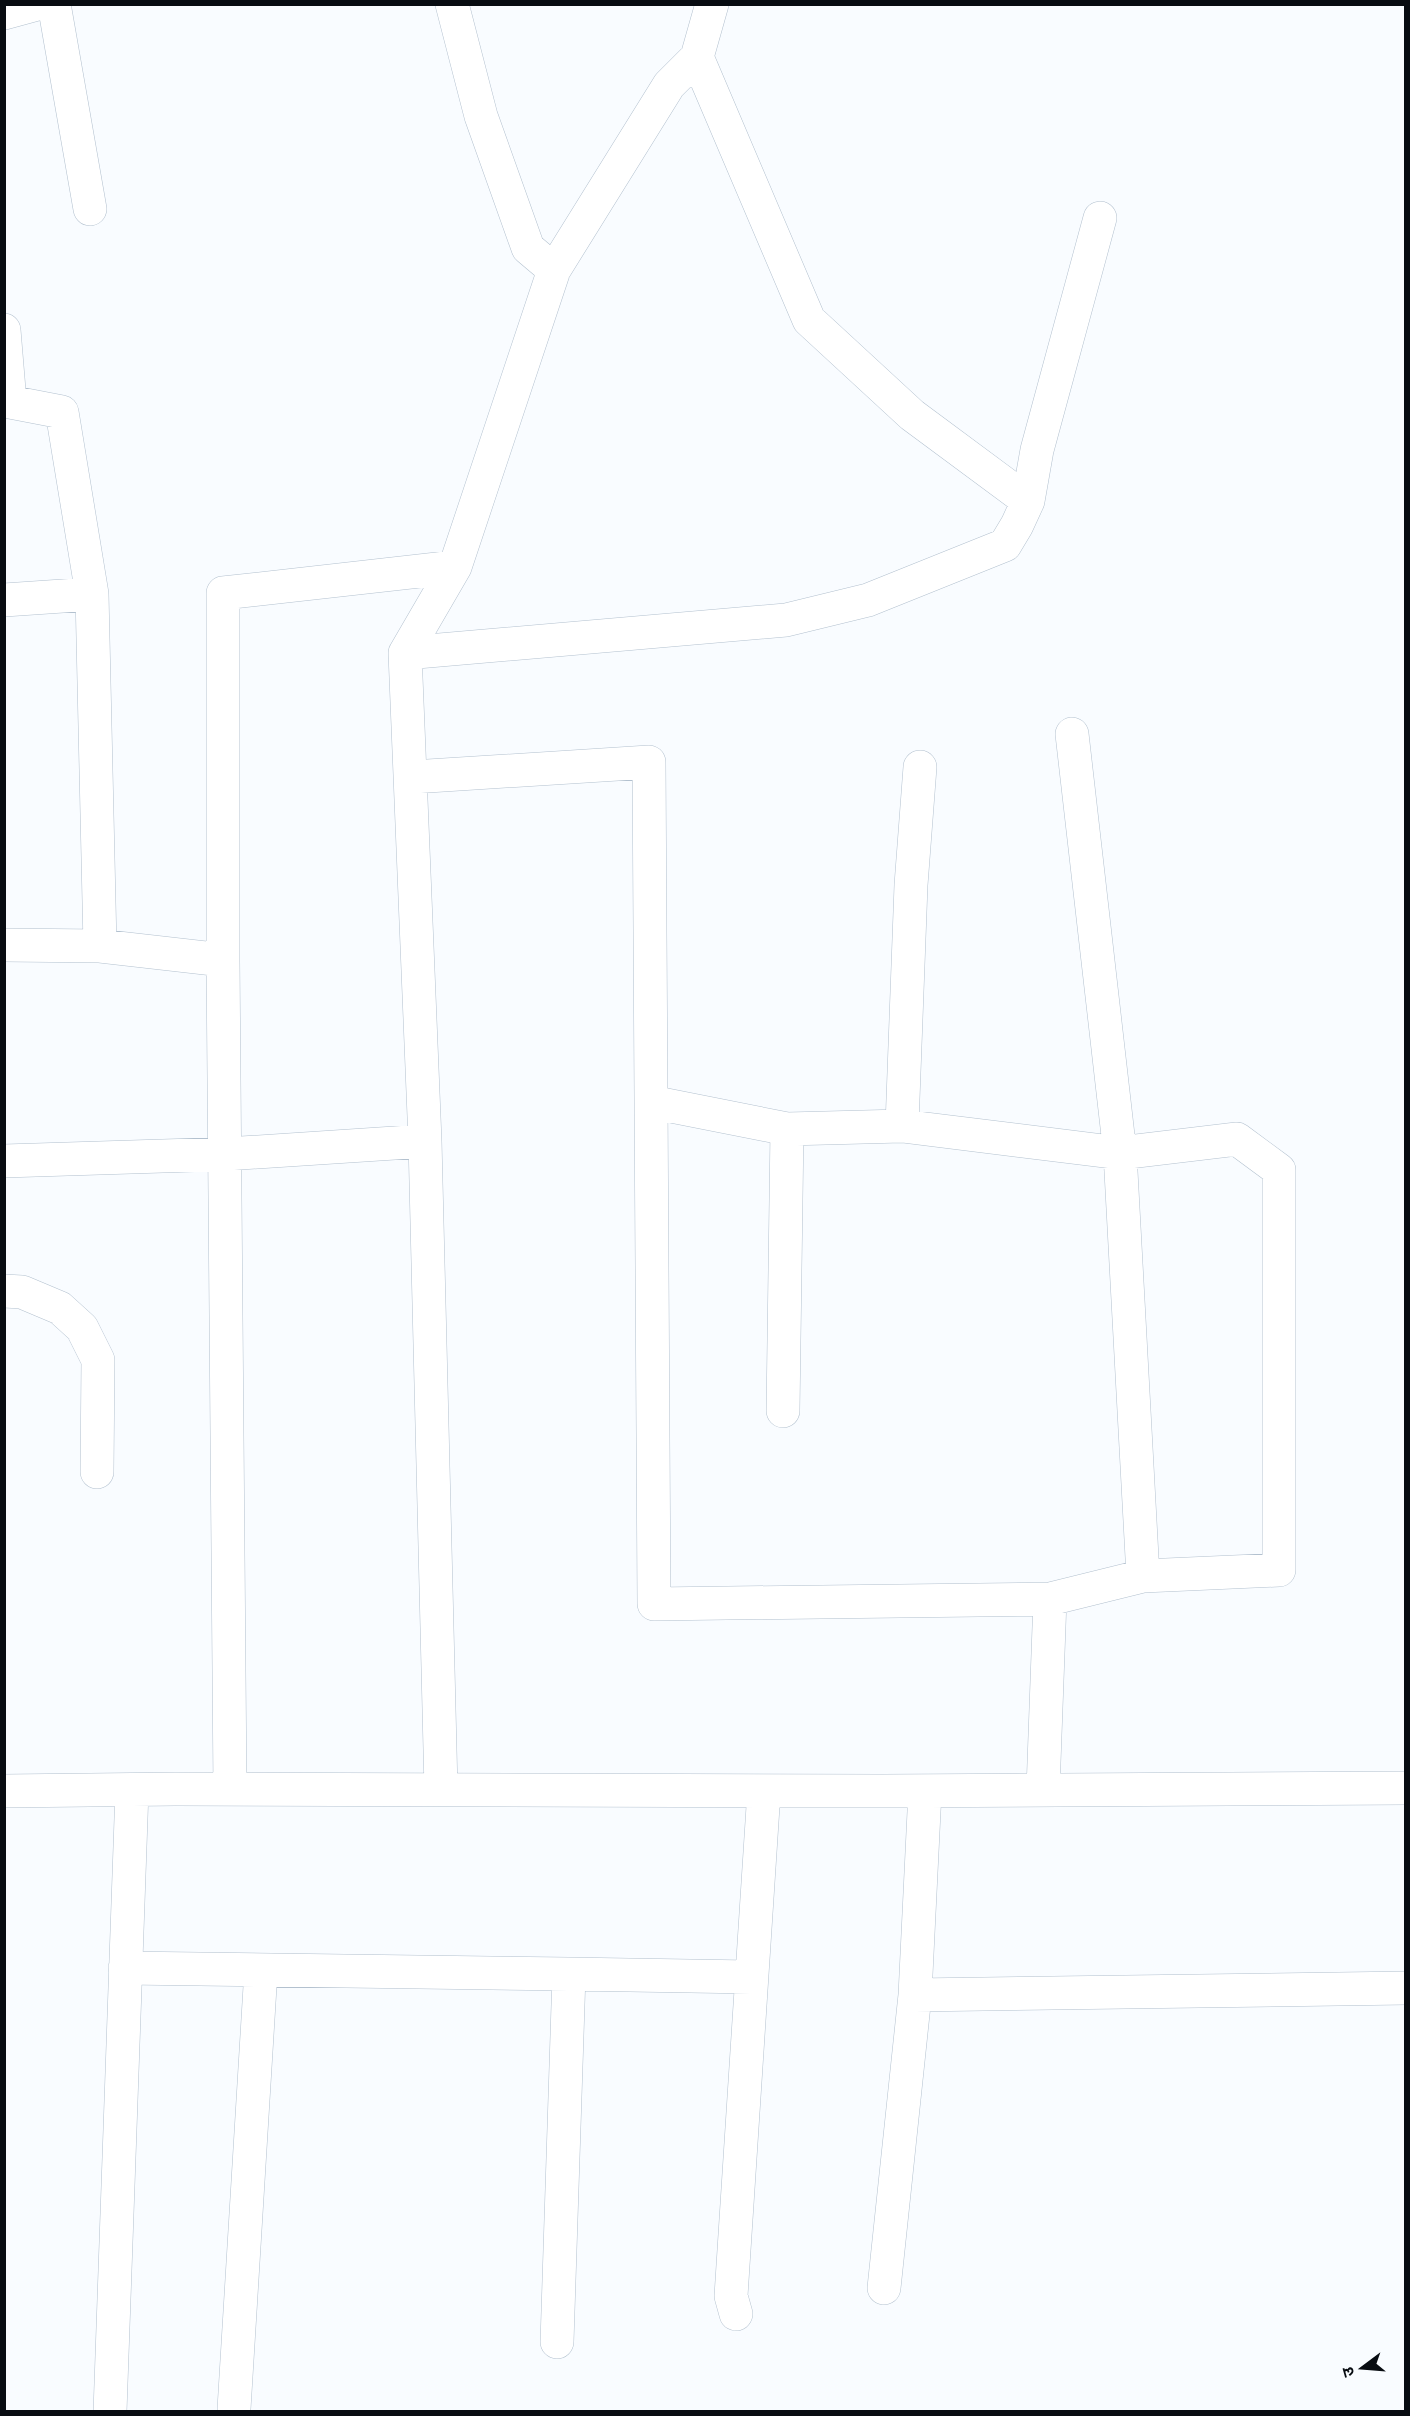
<svg xmlns="http://www.w3.org/2000/svg" width="1410" height="2416" font-family="Lato,'Noto Sans Devanagari',sans-serif">
<style>
.lines{fill:none;stroke-linecap:round;stroke-linejoin:round}
.minor-casing{stroke:#b3c1cf;stroke-width:34}
.minor{stroke:#fff;stroke-width:33}
</style>
<rect width="100%" height="100%" fill="#f9fcff"/>
<g class="lines">
<defs>
<path id="minor" d="M54,4L90,209
M452,4L481,116L528,248L554,270
M4,13L37,4
M697,57L809,320L912,415L1028,501
M4,330L10,402L62,412L92,594L100,946
M4,600L92,594
M405,653L786,620L868,600L1005,545L1017,525L1028,501L1037,450L1100,218
M1072,734L1120,1153L1143,1576
M412,777L649,762L654,1604L1050,1599L1143,1576L1279,1570V1170L1237,1139L1120,1153L902,1126L787,1129L651,1102
M4,945L100,946L223,960L230,1789
M223,960V593L455,567
M902,1126L911,885L920,767
M4,1161L226,1154L425,1141
M4,1291L22,1292L60,1308L82,1328L98,1360L97,1472
M783,1411L787,1129
M441,1790L425,1141L405,653L455,567L554,270L669,85L697,57L712,4
M1043,1790L1050,1599
M4,1791L175,1789L883,1791L1406,1788
M125,1968L569,1974
M915,1995L1406,1988
M884,2288L915,1995L925,1791
M736,2314L731,2296L764,1791
M557,2342L569,1974L751,1977
M234,2409L261,1970
M110,2412L132,1790"/>
</defs>
<use href="#minor" class="minor-casing"/>
<use href="#minor" class="minor"/>
</g>
<rect width="1410" height="2416" fill="none" stroke="#080c11" stroke-width="12"/>
<g transform="translate(1362 2368) rotate(254)" stroke="#f9fcff" stroke-width="4.5" paint-order="stroke">
<path d="M0-4.5L10 22L0 15L-10 22Z" fill="#080c11"/>
<text y="-9" font-size="16" font-weight="bold" text-anchor="middle" fill="#080c11">उ</text>
</g>
</svg>
